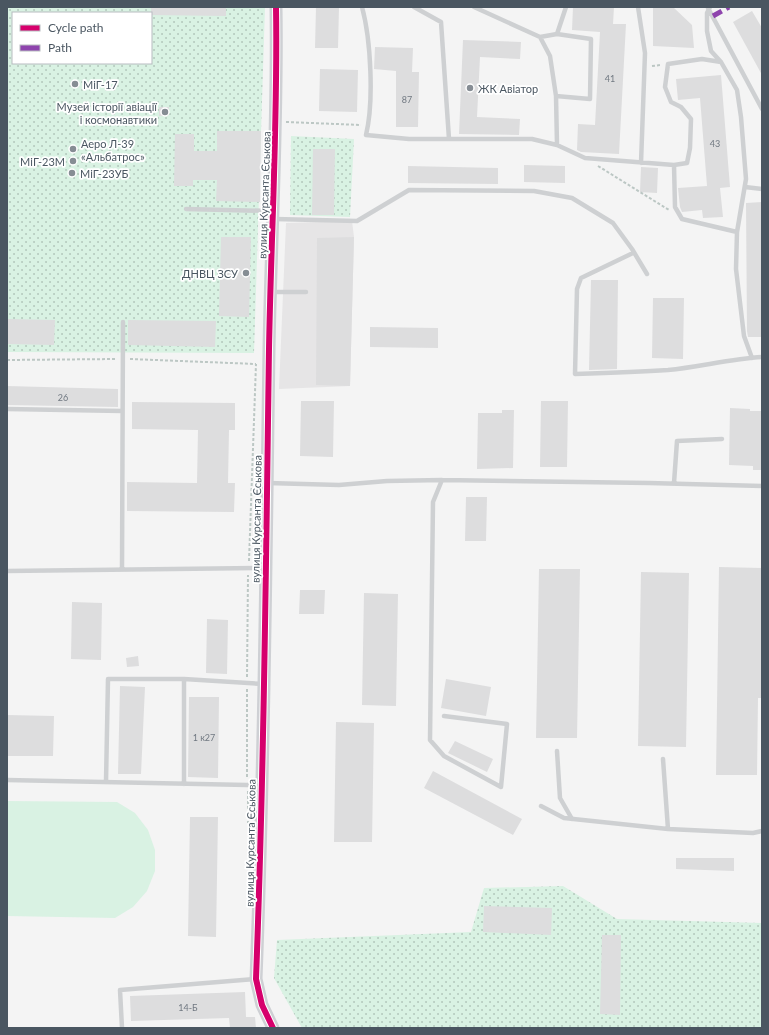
<svg xmlns="http://www.w3.org/2000/svg" width="769" height="1035" font-family="Lato,sans-serif">
<style>
.education{fill:#e6e5e6}
.grass{fill:url(#grass-dots);fill-rule:evenodd}
.pitch{fill:#d9f2e3}
.building{fill:#ddddde}
.lines{fill:none;stroke-linecap:round;stroke-linejoin:round}
.path{stroke:#bcc7c4;stroke-width:2;stroke-dasharray:3 2;stroke-linecap:butt}
.lane{stroke:#ced0d2;stroke-width:4.5}
.secondary{stroke:#ced0d4;stroke-width:13}
.quiet{stroke:#8e44ad;stroke-width:5;stroke-dasharray:10 5;stroke-linecap:butt}
.cycleway-casing{stroke:#fff;stroke-width:8}
.cycleway{stroke:#d6006c;stroke-width:6}
.poi-dot{fill:#868d94;stroke:#fff;stroke-width:1.5}
.labels{text-anchor:middle;dominant-baseline:central;stroke-width:3.5;stroke-linejoin:round;paint-order:stroke}
.number-label{font-size:9px;fill:#707881}
.poi-label{font-size:11px;fill:#4a5661;stroke:#fff;text-anchor:start}
.street-label{font-size:11px;fill:#4a5661;stroke:#fff}
</style>
<defs>
<pattern id="grass-dots" width="8" height="8" patternUnits="userSpaceOnUse"><rect width="8" height="8" fill="#d9f2e3"/><path d="M2 2h.1M6 6h.1" fill="none" stroke="#b2c7bb" stroke-width="1.8" stroke-linecap="round"/></pattern>
</defs>
<rect width="100%" height="100%" fill="#f4f4f4"/>
<path class="education" d="M352,221L354,237L350,386L279,389L286,223Z"/>
<path class="grass" d="M7,7H265L254,353L7,352ZM13,13H151V63H13Z
M291,136L354,139L350,217L290,215Z
M563,886L617,919L762,923V1028H302L274,978L277,940L471,932L484,888Z"/>
<path class="pitch" d="M7,801L117,802L135,813L148,830L155,850V871L147,891L133,907L115,918L7,916Z"/>
<path class="building" d="M151,7H226V16L151,15Z
M316,7H339L338,48H315Z
M573,7H614L613,24H626L619,154L581,152L577,150L578,124L595,125L600,32L572,30Z
M653,7H673L692,25L694,48L653,46Z
M752,11L762,28V75L733,22Z
M463,40L521,42L520,59L480,57L477,117L520,119L519,135L459,134Z
M375,47L413,48L412,72H419L418,127H396V71L374,69Z
M320,69L358,70L357,112L319,111Z
M721,75L730,187L720,188L723,217L703,218L702,210L682,212L680,207L678,188L707,186L700,98L678,100L676,79Z
M159,107H169L168,116H159Z
M217,131H261L260,202L216,201L217,180H193V186H174L175,134H194V151H217Z
M313,149H335L334,215H312Z
M524,165L565,166V183L524,182Z
M408,166L498,168V184L408,183Z
M641,167L658,168L657,193L640,192Z
M762,202V337H748L747,331L746,203Z
M221,237H251L249,317L219,316Z
M354,237L350,386L316,385L317,238Z
M591,280H618L617,369L589,370Z
M653,298H684L683,359L652,358Z
M7,319L55,320L54,345L7,344Z
M128,320L216,321L215,347L128,345Z
M370,327L438,328V348L370,347Z
M7,386L118,389V407L7,405Z
M301,401H334L333,457L300,456Z
M541,401H568L567,467H540Z
M132,402L235,403V430H229L228,483H235L234,512L127,511V482L197,483L198,430L132,429Z
M730,408L750,409V411H762V470H753V466L729,465Z
M502,410H514L513,468L477,469L478,413H502Z
M466,497H487L486,541H465Z
M719,567L762,568V698H758L757,775H716Z
M539,569H580L577,738H536Z
M641,572L689,573L686,747L638,746Z
M300,590H325L324,614H299Z
M364,593L398,594L396,706L362,705Z
M72,602L102,603L101,660L71,659Z
M207,619L228,620L227,674L206,673Z
M138,656L139,666L127,667L126,658Z
M446,679L491,687L486,716L441,708Z
M120,686L145,687L141,774H118Z
M189,697H219L218,778L188,777Z
M7,715L54,716L53,756H7Z
M336,722L374,723L372,842H334Z
M455,741L493,759L487,772L448,753Z
M433,771L522,819L513,835L424,788Z
M190,817H218L216,937L188,936Z
M676,858H734V871L676,869Z
M484,906L552,908L551,935L483,932Z
M602,935H621L620,1015L600,1014Z
M245,992L246,1017H255L256,1028H230L229,1018L131,1021L130,996Z"/>
<g class="lines">
<path class="path" d="M652,66L661,65
M286,122L361,125
M598,166L669,210
M130,359L256,364
M7,360L117,359
M249,561L256,364
M247,677L248,575
M247,689V779
M248,791V823"/>
<path class="lane" d="M362,7C371,40 374,102 366,135L409,139H532L557,145
M414,7L441,22L449,139
M474,7L540,37L557,34L566,7
M638,7L645,53L641,163
M710,7L707,13V31L711,51L721,62L737,90L741,117L746,179L737,232L736,269L744,336L752,358
M708,8L762,109
M540,37L550,56L556,96L557,145L585,158L674,165
M721,62L702,59L668,64L665,87L671,102L681,107L691,119L690,148L687,163L674,165L675,207L682,219L737,232
M556,96L590,99L591,39L557,34
M745,187L762,189
M186,209L272,211
M275,219L357,221L409,190L534,191L572,198L613,223L632,249L647,274
M633,253L581,278L577,289L575,374C606,373 637,372 668,370C699,367 730,359 762,357
M272,292H306
M7,409L122,411
M268,483L339,485L387,481L442,480
M674,483L677,441L722,439
M122,569L123,322
M7,571L264,568
M184,679V784
M444,716L507,724L501,787L444,756L430,740L433,502L442,480L649,483L762,486
M557,751L560,798L572,819
M663,759L668,829L753,833L762,831
M7,780L247,785L261,784
M106,782L108,679H184L263,684
M541,806L564,818L668,829
M122,1028L120,990L255,979"/>
<path class="secondary" d="M273,1028L262,1005L256,979C264,769 266,559 269,349C271,235 278,121 276,7"/>
<path class="quiet" d="M713,16L729,7"/>
<defs>
<path id="cycleway" d="M273,1028L262,1005L256,979C264,769 266,559 269,349C271,235 278,121 276,7"/>
</defs>
<use href="#cycleway" class="cycleway-casing"/>
<use href="#cycleway" class="cycleway"/>
</g>
<g class="poi-dot">
<circle cx="75" cy="84" r="4"/>
<circle cx="470" cy="88" r="4"/>
<circle cx="165" cy="112" r="4"/>
<circle cx="73" cy="149" r="4"/>
<circle cx="73" cy="161" r="4"/>
<circle cx="72" cy="173" r="4"/>
<circle cx="246" cy="273" r="4"/>
</g>
<g class="labels">
<g class="number-label">
<text x="610" y="78">41</text>
<text x="407" y="99">87</text>
<text x="715" y="143">43</text>
<text x="63" y="397">26</text>
<text x="204" y="737">1 к27</text>
<text x="188" y="1007">14-Б</text>
</g>
<g class="poi-label">
<text x="83" y="84">МіГ-17</text>
<text x="478" y="88">ЖК Авіатор</text>
<text x="157" y="106" text-anchor="end">Музей історії авіації<tspan x="157" dy="13">і космонавтики</tspan></text>
<text x="81" y="143">Аеро Л-39<tspan x="81" dy="13">«Альбатрос»</tspan></text>
<text x="65" y="161" text-anchor="end">МіГ-23М</text>
<text x="80" y="173">МіГ-23УБ</text>
<text x="238" y="273" text-anchor="end">ДНВЦ ЗСУ</text>
</g>
<g class="street-label">
<text transform="translate(264 195) rotate(-88)">вулиця Курсанта Єськова</text>
<text transform="translate(256 519) rotate(-89)">вулиця Курсанта Єськова</text>
<text transform="translate(250 843) rotate(-89)">вулиця Курсанта Єськова</text>
</g>
</g>
<rect width="769" height="1035" fill="none" stroke="#4a5661" stroke-width="16"/>
<rect x="12" y="12" width="140" height="52" fill="#ffffff" stroke="#b7bbc0"/>
<rect x="20" y="25" width="20" height="6" fill="#d6006c" stroke="#b7bbc0"/>
<text x="48" y="32" font-size="12" fill="#4a5661">Cycle path</text>
<rect x="20" y="45" width="20" height="6" fill="#8e44ad" stroke="#b7bbc0"/>
<text x="48" y="52" font-size="12" fill="#4a5661">Path</text>
</svg>
